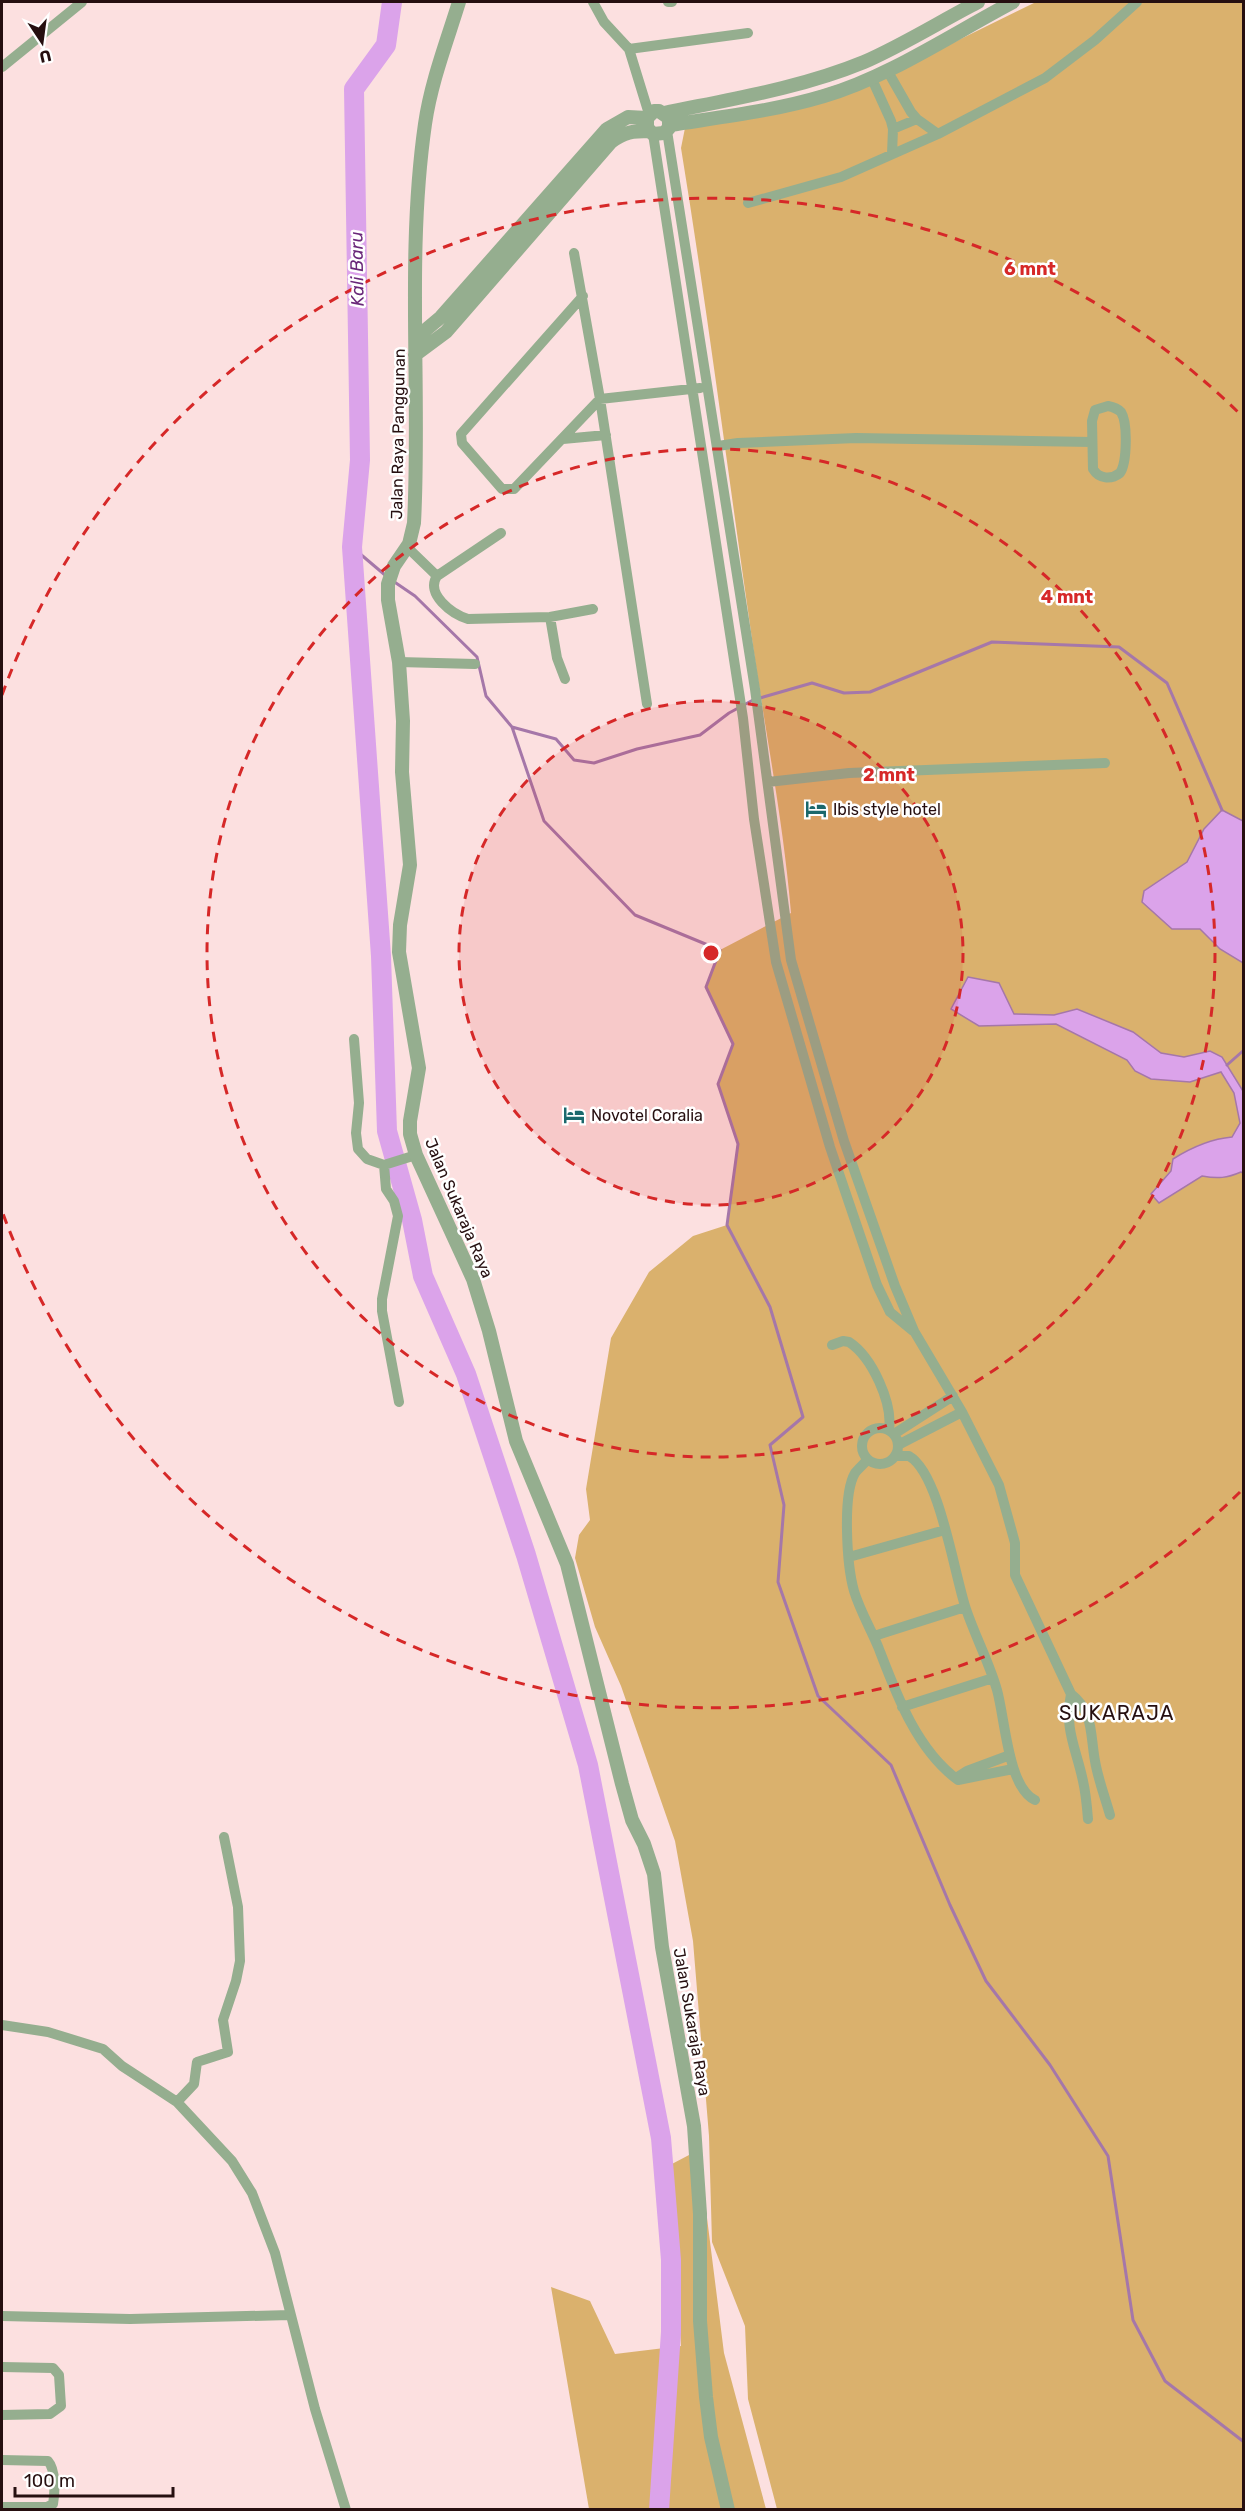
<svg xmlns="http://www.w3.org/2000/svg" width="1245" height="2511" font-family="Rubik,sans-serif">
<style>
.green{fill:#dab16d}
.water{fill:#dba3ea;stroke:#a577a9;stroke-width:1.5}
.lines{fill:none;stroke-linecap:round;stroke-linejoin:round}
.stream{stroke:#a577a9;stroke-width:3}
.river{stroke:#dba3ea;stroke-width:20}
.minor{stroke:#95ae8f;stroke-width:10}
.tertiary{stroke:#95ae8f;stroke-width:14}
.ring{fill:none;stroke:#d62828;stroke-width:3;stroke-dasharray:10 8}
.labels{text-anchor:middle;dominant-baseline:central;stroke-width:5;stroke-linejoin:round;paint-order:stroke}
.street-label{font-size:16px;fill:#260f10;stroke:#fff}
.poi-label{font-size:16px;fill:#260f10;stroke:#fff;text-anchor:start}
.water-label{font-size:18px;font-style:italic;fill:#692779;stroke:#fff}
.quarter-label{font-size:20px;letter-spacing:1.5px;fill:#260f10;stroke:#fff}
.centre{fill:#d62828;stroke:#fff;stroke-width:3}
.ring-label{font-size:18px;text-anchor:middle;font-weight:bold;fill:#d62828;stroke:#fff;stroke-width:5;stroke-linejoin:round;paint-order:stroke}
</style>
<rect width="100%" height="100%" fill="#fce0e0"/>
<path class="green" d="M1036,2H1243V2509H777L748,2399L745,2326L712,2242L709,2136L693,1941L675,1841L621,1686L595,1627L575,1558L579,1535L590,1520L586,1489L611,1338L649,1272L693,1236L727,1225L738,1144L718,1084L733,1044L706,987L720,950L791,913C783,816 763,721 750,625C727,466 707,307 681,148L685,128L748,113L920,59Z
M689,2155L704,2194L724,2353L766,2509H589L551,2287L590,2301L615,2354L681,2346L670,2165Z"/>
<path class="water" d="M1222,810L1243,821V963L1220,949L1200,929H1172L1142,902L1144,891L1187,862L1204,829Z
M968,977L999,983L1014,1014L1054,1015L1077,1009L1133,1032L1161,1053L1184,1057L1210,1051L1222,1057L1243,1091V1173L1241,1172C1227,1178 1218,1179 1202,1176L1159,1203L1151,1194L1171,1171L1173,1159C1192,1147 1210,1139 1232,1137L1240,1123L1234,1093L1221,1072L1190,1082L1151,1079L1135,1071L1127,1060L1056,1024L979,1026L951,1009Z"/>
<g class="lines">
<path class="stream" d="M352,547L385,575
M393,581L415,596L477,657L486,696L512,727L556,739L574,760L594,763L637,749L700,735L729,713L753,700
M760,698L812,683L844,693L870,692L992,642L1119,647L1167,683L1222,810
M512,727L544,821L635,915L720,950L706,987L733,1044L718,1084L738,1144L727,1225L770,1307L803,1417L770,1445L784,1505L778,1582L818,1696L891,1765L950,1905L986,1981L1050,2065L1108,2156L1133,2320L1165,2381L1244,2442
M1227,1065L1244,1050"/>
<path class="river" d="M392,2L386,45L354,89L360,460L352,547L381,956L387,1131L412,1220L423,1276L466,1374L526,1555L588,1765L661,2138L671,2260V2332L659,2510"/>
<path class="minor" d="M593,2L604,22L629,49L649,114
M668,2H672
M629,49L748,33
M2,67L82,2
M887,70L911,112L917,119L938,134
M871,77L891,121L893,129L892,154
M893,129L917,119
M667,131L755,689L791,960L844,1141L895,1286L914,1331L962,1412L999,1485L1015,1543V1575L1071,1694C1064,1729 1076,1748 1083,1781C1086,1794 1087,1807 1088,1819
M653,134L743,718L754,819L776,962L830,1147L877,1285L890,1312L913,1331
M748,203L841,177L938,134L1045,78L1095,40L1137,2
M574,253L600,399L647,704
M583,296L461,434L462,443L502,489H514L600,399L700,388
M1108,406C1113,407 1117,408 1121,412C1128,423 1127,463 1120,473C1111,480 1099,479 1093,469L1092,421L1095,410Z
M563,439L606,435
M718,446L738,443L856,438L1092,442
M501,533L437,576C425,594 452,614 468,619L550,617L593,609
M407,547L437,576
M550,617L557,658L565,679
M399,662L475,664
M768,782L849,773L1105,763
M354,1039L359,1103L356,1133L358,1149L367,1159L384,1165L416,1155
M384,1165L386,1189L394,1201L398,1216L382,1299V1311L399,1402
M832,1345L843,1341L849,1342C872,1357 893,1403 889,1430
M862 1446a18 18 0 1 1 36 0a18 18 0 1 1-36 0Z
M894,1434L953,1396
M898,1445L962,1412
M895,1456H909C940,1474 954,1574 966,1609C975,1636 989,1662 997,1690C1005,1718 1008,1788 1035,1800
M867,1460C864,1464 858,1469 855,1473C842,1495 847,1566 854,1591C860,1611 871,1629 879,1649C897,1696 917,1750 958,1780L1013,1769
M849,1557L945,1530
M874,1636L965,1607
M1071,1694C1094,1712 1090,1734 1095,1761C1098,1779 1105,1797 1110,1815
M902,1707L993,1678
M956,1778L967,1771L1010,1755
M2,2025L48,2032L103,2049L122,2066L177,2102L232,2161L252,2193L275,2253L315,2409L346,2510
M177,2102L194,2084L197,2062L228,2052L223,2020L236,1981L240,1961L238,1907L224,1837
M2,2316L130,2319L290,2315
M2,2367L53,2368L59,2375L61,2406L50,2414L2,2415
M2,2460L48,2461C56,2470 55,2493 53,2504L47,2507H2"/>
<path class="tertiary" d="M459,2C447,41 431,82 425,124C406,256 421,390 414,523L409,544L394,566L388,584V600L399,662L403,721L402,772L410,865L400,925L399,952L419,1068L410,1121V1134L416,1155L473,1279L489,1331L516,1441L567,1564L622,1784L632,1820L644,1844L654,1874L662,1947L694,2126L700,2214V2321L706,2397L711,2437L728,2510
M664,113C732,99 801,88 864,62C903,45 941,21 978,2
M670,125C721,117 774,111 824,96C887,78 954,33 1013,2
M416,338L441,317L607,129L628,117L647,118L654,111H659L669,118V128L664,133L653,134L647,128V118
M415,355L446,332L611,142C624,132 633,131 649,131"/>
</g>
<circle cx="711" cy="953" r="252" fill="#d62828" fill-opacity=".12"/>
<g class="ring">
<circle cx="711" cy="953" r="252"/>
<circle cx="711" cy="953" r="504"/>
<path d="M1240 1492A755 755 0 0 1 2 1211M2 695A755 755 0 0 1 1240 414"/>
</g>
<defs>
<symbol id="hotel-bare" viewBox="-9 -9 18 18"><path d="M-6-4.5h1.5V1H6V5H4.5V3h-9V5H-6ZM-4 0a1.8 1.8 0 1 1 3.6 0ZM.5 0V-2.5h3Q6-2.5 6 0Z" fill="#1b686c" stroke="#fff" stroke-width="2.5" paint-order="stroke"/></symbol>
</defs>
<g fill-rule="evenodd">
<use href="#hotel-bare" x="801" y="794" width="30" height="30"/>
<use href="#hotel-bare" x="559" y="1100" width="30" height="30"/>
</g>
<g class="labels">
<g class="street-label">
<text transform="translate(398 434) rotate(-89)">Jalan Raya Panggunan</text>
<text transform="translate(459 1208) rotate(67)">Jalan Sukaraja Raya</text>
<text transform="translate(692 2022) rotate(80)">Jalan Sukaraja Raya</text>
</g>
<g class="poi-label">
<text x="833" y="809">Ibis style hotel</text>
<text x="591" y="1115">Novotel Coralia</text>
</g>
<g class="water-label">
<text transform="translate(357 269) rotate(-91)">Kali Baru</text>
</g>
<g class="quarter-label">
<text x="1117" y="1713">SUKARAJA</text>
</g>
</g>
<circle cx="711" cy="953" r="9" class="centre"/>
<g class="ring-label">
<text x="1030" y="275">6 mnt</text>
<text x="1067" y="603">4 mnt</text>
<text x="889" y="781">2 mnt</text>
</g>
<rect width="1245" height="2511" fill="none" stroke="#260f10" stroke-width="6"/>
<g transform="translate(42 42) rotate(167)" stroke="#ffffff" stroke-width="4.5" paint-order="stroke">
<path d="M0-4.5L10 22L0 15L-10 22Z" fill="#260f10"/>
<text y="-9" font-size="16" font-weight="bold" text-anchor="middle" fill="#260f10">U</text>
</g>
<path d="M15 2487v9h158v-9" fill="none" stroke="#260f10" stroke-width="3"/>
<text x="24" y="2487" font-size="18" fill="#260f10" stroke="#ffffff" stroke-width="4.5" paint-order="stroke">100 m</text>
</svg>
